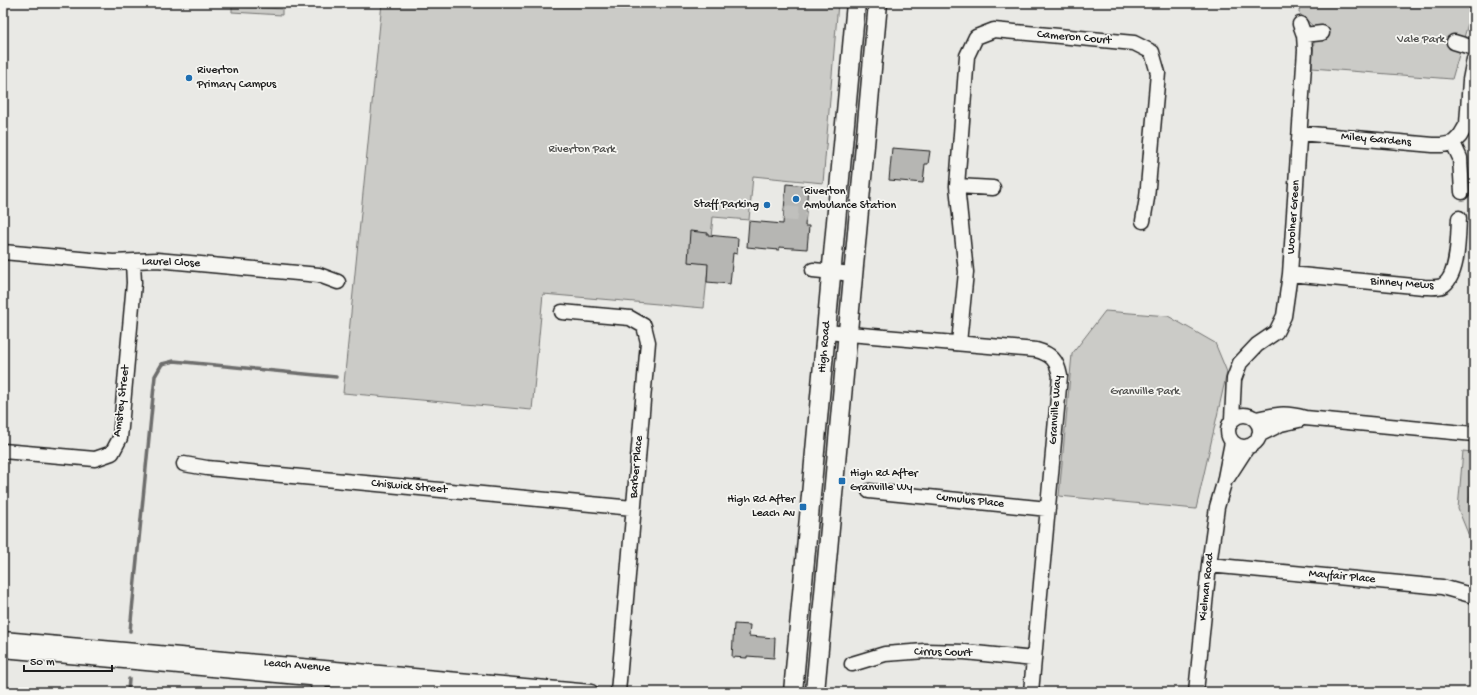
<svg xmlns="http://www.w3.org/2000/svg" width="1477" height="695" font-family="'Gochi Hand',sans-serif">
<style>
.green{fill:#cbcbc7;stroke:#747472}
.lines{fill:none;stroke-linecap:round;stroke-linejoin:round}
.stream{stroke:#6d6d6c;stroke-width:3.5}
.building{fill:#b6b6b3;stroke:#1c1c1c}
.minor-tunnel{stroke:#c0c0bd;stroke-width:14;stroke-dasharray:14 7;stroke-linecap:butt}
.minor-casing{stroke:#1c1c1c;stroke-width:17}
.major-casing{stroke:#1c1c1c;stroke-width:21}
.minor{stroke:#f6f6f2;stroke-width:14}
.major{stroke:#f6f6f2;stroke-width:18}
.poi-dot{fill:#1f6fb2;stroke:#f6f6f2;stroke-width:1.5}
.labels{text-anchor:middle;dominant-baseline:central;stroke-width:3.5;stroke-linejoin:round;paint-order:stroke}
.street-label{font-size:12px;fill:#1c1c1c;stroke:#f6f6f2}
.park-label{font-size:12px;fill:#51514f;stroke:#f6f6f2}
.poi-label{font-size:12px;fill:#1c1c1c;stroke:#f6f6f2;text-anchor:start}
</style>
<rect width="100%" height="100%" fill="#e9e9e5"/>
<filter id="ink" filterUnits="userSpaceOnUse"><feTurbulence type="fractalNoise" baseFrequency=".025" numOctaves="2"/><feDisplacementMap in="SourceGraphic" scale="8" xChannelSelector="R" yChannelSelector="G"/><feConvolveMatrix kernelMatrix="1 2 1 2 8 2 1 2 1" color-interpolation-filters="sRGB"/></filter>
<g filter="url(#ink)">
<path class="green" d="M382,3H838L823,183L753,176L749,220L713,217L704,308L543,294L532,410L343,393Z
M1300,3H1474L1452,79L1312,68L1315,28L1299,13Z
M232,6L282,9V15L232,12Z
M1105,311L1168,316L1215,343L1227,372L1196,509L1059,496L1072,354Z
M1463,451L1473,452L1469,503L1474,511V548L1458,509Z"/>
<g class="lines">
<path class="stream" d="M130,631L155,376L162,364L174,361L336,377
M128,692L129,679"/>
</g>
<path class="building" d="M892,148L930,151L928,164H925L923,183L889,180Z
M786,184L808,186L805,226H809L807,249L779,247V250L747,247L749,221L783,224Z
M690,231L708,233V235L738,238L737,254L733,253L730,284L707,282L708,264L688,262Z
M734,624L750,625L749,636L775,638L774,658L747,656V658L732,657Z"/>
<g class="lines">
<path class="minor-tunnel" d="M784,213L806,215"/>
<defs>
<path id="minor" d="M1304,35L1322,33
M1454,42L1474,48
M1300,133L1433,145H1442L1453,143L1460,136L1467,124L1470,80L1474,59
M1453,143L1460,158L1462,192
M957,186L993,188
M3,252L113,262L157,260L319,275L338,282
M813,270L853,274
M1290,274L1424,287C1430,287 1437,288 1442,286C1459,277 1458,235 1459,218
M562,312L630,318L644,326L648,342L618,692
M826,332L1036,350C1051,354 1057,360 1060,376L1031,692
M959,343L966,272L957,186L967,56L976,37L994,30L1134,43L1152,52L1158,73L1147,198L1143,221
M1228 431a16 16 0 1 1 32 0a16 16 0 1 1-32 0Z
M1232,419L1234,379L1240,363L1257,345L1276,332L1284,316L1290,274L1305,50L1304,35L1300,24
M1256,419C1277,415 1283,412 1305,418L1474,434
M1259,435L1281,424L1299,420
M3,451L95,459L112,453L120,438L134,283L133,262
M184,464L207,468L633,508
M1228,477L1248,446
M869,491L1048,509
M1209,565L1442,587L1474,596
M3,639L591,692
M3,650L463,692
M852,664L885,654L925,651L965,652L1034,659
M318,692L320,670
M1196,692L1209,565L1217,507L1224,483L1232,442"/>
<path id="major" d="M793,692L856,3
M815,692L878,3"/>
</defs>
<use href="#minor" class="minor-casing"/>
<use href="#major" class="major-casing"/>
<use href="#minor" class="minor"/>
<use href="#major" class="major"/>
</g>
</g>
<g class="poi-dot">
<circle cx="189" cy="78" r="4"/>
<circle cx="796" cy="199" r="4"/>
<circle cx="767" cy="205" r="4"/>
<rect x="838" y="477" width="8" height="8" rx="2"/>
<rect x="799" y="503" width="8" height="8" rx="2"/>
</g>
<g class="labels">
<g class="street-label">
<text transform="translate(1074 38) rotate(5)">Cameron Court</text>
<text transform="translate(1376 140) rotate(5)">Miley Gardens</text>
<text transform="translate(1294 217) rotate(-86)">Woolner Green</text>
<text transform="translate(171 263) rotate(2)">Laurel Close</text>
<text transform="translate(1402 284) rotate(4)">Binney Mews</text>
<text transform="translate(825 347) rotate(-85)">High Road</text>
<text transform="translate(122 401) rotate(-83)">Amstey Street</text>
<text transform="translate(1056 410) rotate(-86)">Granville Way</text>
<text transform="translate(637 467) rotate(-85)">Barber Place</text>
<text transform="translate(409 487) rotate(5)">Chiswick Street</text>
<text transform="translate(970 501) rotate(6)">Cumulus Place</text>
<text transform="translate(1342 577) rotate(5)">Mayfair Place</text>
<text transform="translate(1207 587) rotate(-84)">Kielman Road</text>
<text transform="translate(943 653) rotate(1)">Cirrus Court</text>
<text transform="translate(297 666) rotate(5)">Leach Avenue</text>
</g>
<g class="park-label">
<text x="1421" y="40">Vale Park</text>
<text x="582" y="150">Riverton Park</text>
<text x="1145" y="392">Granville Park</text>
</g>
<g class="poi-label">
<text x="197" y="71">Riverton<tspan x="197" dy="14">Primary Campus</tspan></text>
<text x="804" y="192">Riverton<tspan x="804" dy="14">Ambulance Station</tspan></text>
<text x="759" y="205" text-anchor="end">Staff Parking</text>
<text x="850" y="474">High Rd After<tspan x="850" dy="14">Granville Wy</tspan></text>
<text x="795" y="500" text-anchor="end">High Rd After<tspan x="795" dy="14">Leach Av</tspan></text>
</g>
</g>
<rect width="1477" height="695" fill="none" stroke="#f6f6f2" stroke-width="16"/>
<rect x="8" y="8" width="1461" height="679" fill="none" stroke="#1c1c1c" stroke-width="1.5" filter="url(#ink)"/>
<path d="M24 665v6h88v-6" fill="none" stroke="#1c1c1c" stroke-width="2"/>
<text x="30" y="665" font-size="12" fill="#1c1c1c" stroke="#f6f6f2" stroke-width="3" paint-order="stroke">50 m</text>
</svg>
